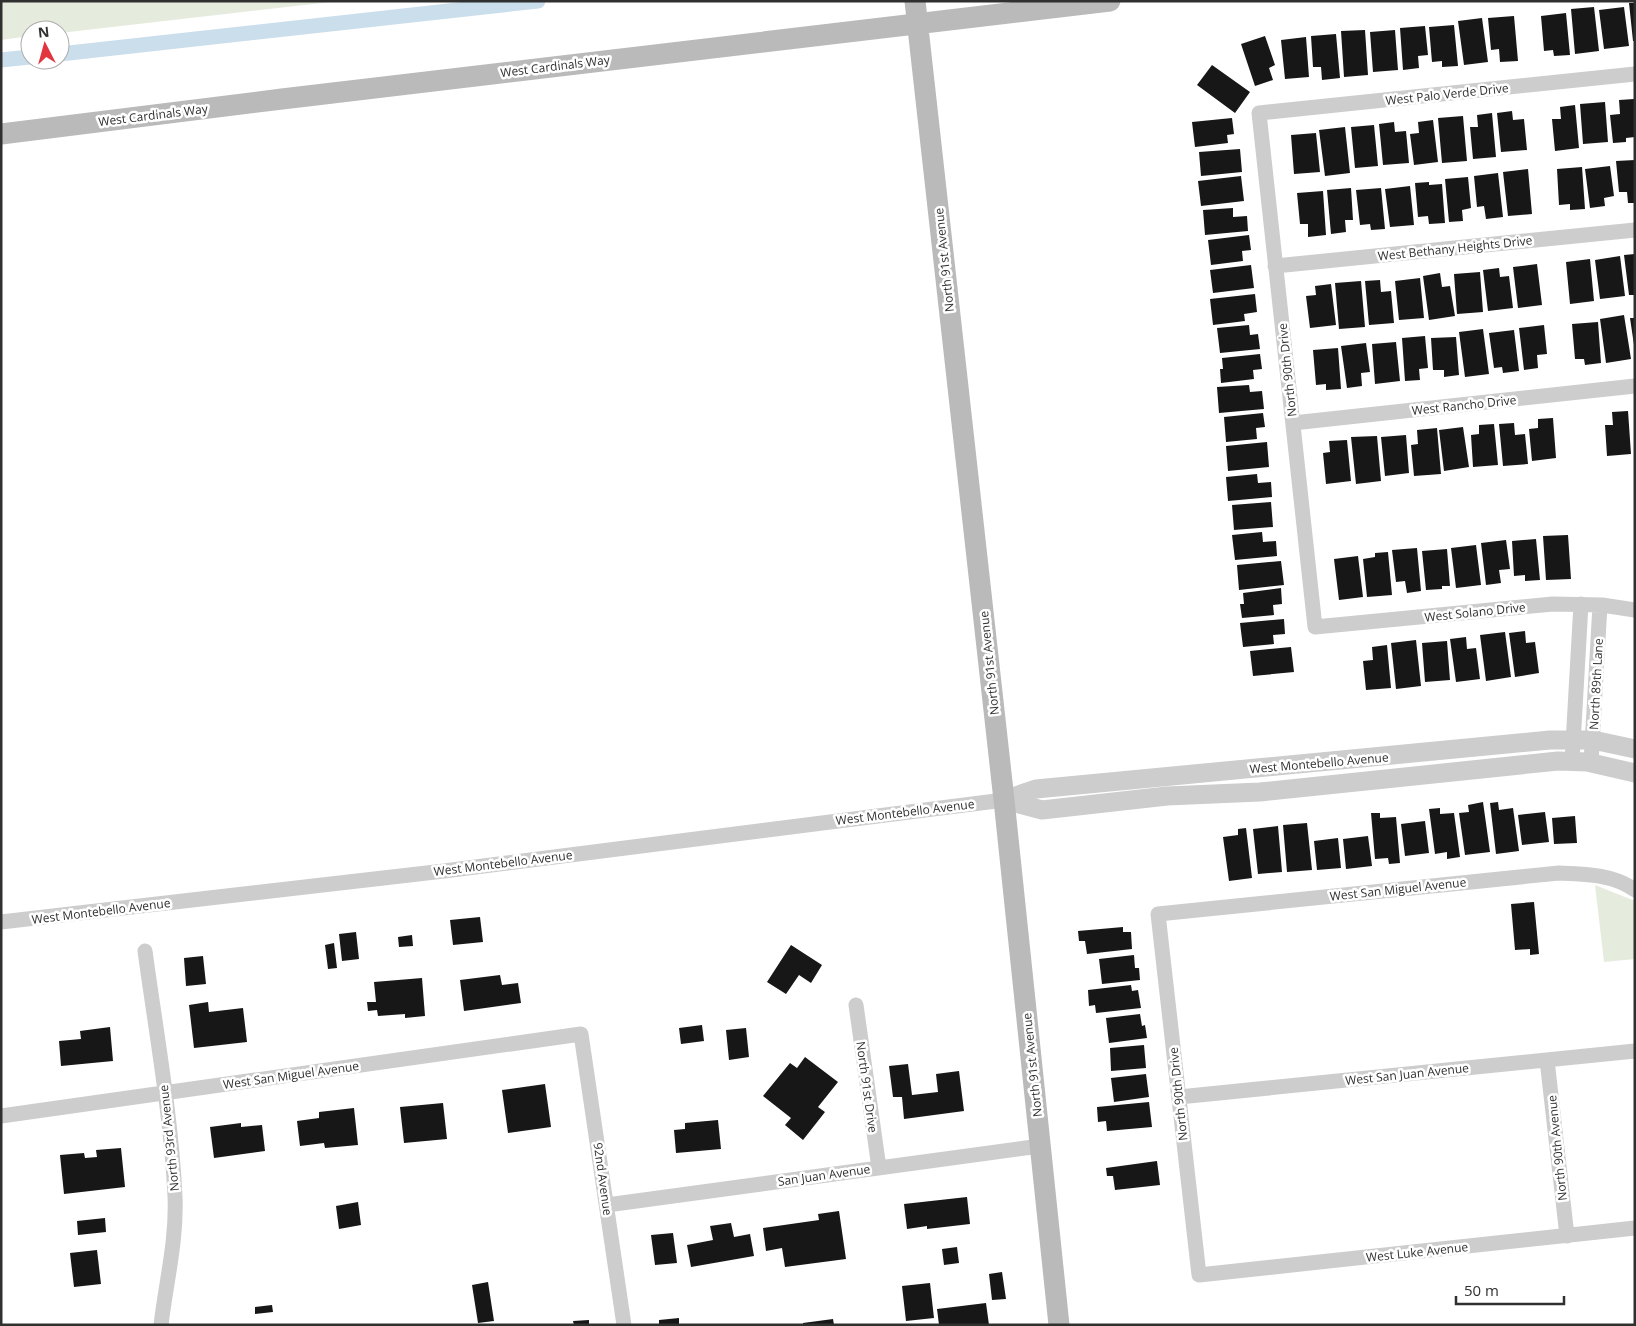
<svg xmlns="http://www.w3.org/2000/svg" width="1636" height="1326" font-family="'Open Sans',sans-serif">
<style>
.green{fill:#e5ecde}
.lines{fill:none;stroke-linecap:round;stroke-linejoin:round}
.canal{stroke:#cbdeec;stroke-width:15}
.building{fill:#171717}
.minor{stroke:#cdcdcd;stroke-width:15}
.tertiary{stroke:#cdcdcd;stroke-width:19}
.secondary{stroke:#bababa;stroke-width:21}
.labels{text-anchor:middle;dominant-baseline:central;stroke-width:5;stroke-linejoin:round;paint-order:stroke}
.street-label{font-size:12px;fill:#303030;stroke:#fff}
</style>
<rect width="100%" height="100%" fill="#fff"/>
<path class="green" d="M1,1H339L60,33V30H30V36L1,40Z
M1595,885L1635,901V959L1604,962Z"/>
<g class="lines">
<path class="canal" d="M60,54L538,1
M1,60L30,57"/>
</g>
<path class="building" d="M1629,3H1635V41H1633Z
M1594,7L1599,51L1575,54L1571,9Z
M1624,7L1629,46L1604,49L1599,10Z
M1566,13L1570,55L1554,56L1553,50L1544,51L1541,16Z
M1514,16L1518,61L1500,62L1499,49L1491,50L1488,18Z
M1482,18L1488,62L1464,65L1458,21Z
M1454,25L1458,66L1442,67V61L1432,62L1429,27Z
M1425,26L1428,55L1418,56L1419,68L1403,70L1400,28Z
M1365,30L1368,75L1344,77L1341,31Z
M1395,30L1398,70L1373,72L1370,32Z
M1336,34L1340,78L1322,80L1321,67H1313L1311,36Z
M1265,36L1275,65L1269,68L1273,80L1255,86L1241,44Z
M1306,37L1309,77L1285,79L1281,40Z
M1212,65L1250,92L1235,113L1197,85Z
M1634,99L1635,137L1626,138V142L1613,143L1610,115L1620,114L1619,100Z
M1605,102L1608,142L1583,144L1580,104Z
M1575,105L1579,148L1555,151L1552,119H1561L1560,107Z
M1512,111L1513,120L1524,119L1527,150L1501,152L1497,113Z
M1492,113L1496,157L1473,159L1470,127H1478L1477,115Z
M1463,116L1467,161L1442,163L1438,118Z
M1232,118L1234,134L1227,135L1228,143L1195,147L1192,122Z
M1433,120L1438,162L1414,165L1410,134L1419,133L1418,122Z
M1394,122L1395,132L1406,131L1409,163L1383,165L1379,124Z
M1374,125L1378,166L1355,168L1351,127Z
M1345,127L1350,173L1325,176L1319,130Z
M1316,133L1320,172L1294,174L1291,135Z
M1240,149L1242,172L1201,176L1199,152Z
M1635,160V203H1628L1627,192H1619L1616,161Z
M1610,166L1614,196L1604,198L1605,206L1590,208L1585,169Z
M1582,167L1585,209L1570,210V204L1559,205L1557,169Z
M1528,169L1532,214L1508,216L1503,172Z
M1498,173L1503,217L1486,219L1484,206L1477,207L1474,176Z
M1241,176L1244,201L1201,206L1198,181Z
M1468,177L1471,208L1462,210L1463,221L1449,222L1445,179Z
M1429,182V185L1442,184L1445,223L1429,224L1428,216L1418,217L1415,183Z
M1410,186L1414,225L1390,227L1385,189Z
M1351,188L1353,220H1345L1346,232L1331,234L1327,190Z
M1381,188L1385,229L1371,230L1370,224L1360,225L1356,190Z
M1323,191L1326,235L1308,237V224H1300L1297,193Z
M1233,208V217L1247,216L1248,231L1205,235L1203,210Z
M1249,235L1251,250L1242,251L1243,261L1211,265L1208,240Z
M1635,254V295H1629L1624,255Z
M1620,256L1625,296L1600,299L1595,260Z
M1590,259L1594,301L1570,304L1566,262Z
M1537,264L1542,305L1518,308L1513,267Z
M1251,265L1254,288L1213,293L1210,270Z
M1499,268L1500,277L1509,276L1513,308L1488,311L1483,270Z
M1480,272L1483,312L1457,314L1454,274Z
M1440,273L1442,287L1450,286L1455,316L1429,320L1423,276Z
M1420,278L1424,318L1399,320L1395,281Z
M1380,280L1381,292L1391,291L1394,323L1369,325L1365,281Z
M1361,281L1365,327L1339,329L1335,283Z
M1331,284L1336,325L1310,328L1306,296L1316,295L1315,286Z
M1255,294L1257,312L1244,314L1245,321L1213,325L1210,299Z
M1624,315L1631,359L1606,363L1600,319Z
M1630,318H1635V345H1634Z
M1598,322L1601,363L1585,365L1584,359H1575L1572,324Z
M1249,325L1250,335L1258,334L1260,349L1220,353L1217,328Z
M1544,325L1547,354L1537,355L1538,368L1524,370L1519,328Z
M1483,329L1489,374L1465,377L1459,332Z
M1514,330L1519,371L1503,373L1502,367L1494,368L1489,333Z
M1425,336L1428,368L1419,369L1420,380L1405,381L1402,338Z
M1456,337L1459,375L1444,377V370H1433L1431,338Z
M1396,342L1400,381L1375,384L1372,344Z
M1366,343L1370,372L1361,373L1362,386L1347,388L1341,346Z
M1338,348L1341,389L1326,390V384L1316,385L1313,350Z
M1260,354L1262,369L1253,370L1254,379L1221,383L1220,369H1223L1222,358Z
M1249,385L1250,392L1262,391L1264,409L1219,413L1217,387Z
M1628,411L1631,454L1607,456L1605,425H1613L1612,412Z
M1263,413L1265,427L1256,428L1257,439L1226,442L1224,417Z
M1553,418L1556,458L1532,461L1529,429L1538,428V419Z
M1514,423L1515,435L1525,434L1528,464L1503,466L1499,424Z
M1494,424L1498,465L1473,467L1471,435L1479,434V425Z
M1463,427L1469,467L1444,471L1439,430Z
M1437,428L1441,474L1414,476L1411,445L1418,444L1417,430Z
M1406,435L1409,473L1385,476L1381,437Z
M1377,436L1381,481L1356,484L1351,437Z
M1347,440L1351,481L1326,484L1323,453L1330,452L1329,441Z
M1267,442L1269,467L1228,471L1226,446Z
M1257,474L1258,483L1271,482L1272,497L1228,501L1226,477Z
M1271,502L1273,527L1234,530L1232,505Z
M1262,532L1263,542L1276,541L1277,556L1235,560L1232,535Z
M1568,535L1571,579L1546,580L1543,536Z
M1536,539L1540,580L1525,581V575L1514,576L1512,541Z
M1506,540L1510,569L1499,570L1501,583L1486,585L1481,543Z
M1476,545L1481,585L1456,588L1451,548Z
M1417,548L1421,591L1407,593L1405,581L1396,582L1392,550Z
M1447,549L1450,586H1442V589L1426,590L1422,551Z
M1388,552L1392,595L1367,597L1363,559L1375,557V553Z
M1358,556L1363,597L1339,600L1334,559Z
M1281,561L1284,585L1239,590L1237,565Z
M1281,588L1282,604L1273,605L1274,615L1242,618L1240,604H1244L1243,593Z
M1284,619L1285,634L1273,635L1274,644L1243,647L1240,623Z
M1525,631L1526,643L1535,642L1539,673L1515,677L1509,633Z
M1505,632L1511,677L1486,681L1480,635Z
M1466,637L1467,649L1476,648L1480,679L1456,682L1450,639Z
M1416,640L1421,686L1396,689L1391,643Z
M1447,641L1450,680L1425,682L1422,643Z
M1387,645L1391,688L1366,690L1363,661L1373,660L1372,647Z
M1291,647L1294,672L1253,676L1250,651Z
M1483,802L1490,852L1465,855L1459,813L1469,812L1468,805Z
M1498,802L1499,810L1513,808L1519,851L1496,854L1490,803Z
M1440,808V814L1454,813L1460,857L1447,859V852L1435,854L1429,809Z
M1545,812L1549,842L1522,845L1518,815Z
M1371,813H1380V818L1396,817L1400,863L1389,864L1388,858L1375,859Z
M1575,816L1577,843L1554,844L1552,818Z
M1425,821L1429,853L1405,856L1401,824Z
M1307,823L1312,870L1287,872L1283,825Z
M1278,826L1282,872L1258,874L1253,829Z
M1246,828L1252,878L1229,881L1223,837L1238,835V829Z
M1368,836L1372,866L1346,869L1343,839Z
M1338,838L1341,868L1317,870L1314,841Z
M1534,902L1539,954L1530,955V949L1515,950L1511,904Z
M480,917L483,942L453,945L450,920Z
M1123,927V932H1131L1132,949L1087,954L1085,941H1079L1078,931Z
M356,932L359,959L342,961L339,934Z
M412,935L413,946L399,947L398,937Z
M334,943L337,968L328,969L325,945Z
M791,945L822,965L811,983L799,975L786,994L767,982Z
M1134,955L1135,968H1139L1140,980L1102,984L1099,959Z
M203,956L206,984L186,986L184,958Z
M500,975L502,985L518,983L521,1003L464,1011L460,980Z
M422,978L425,1016L405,1018V1014L378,1016L377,1010L368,1011L367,1002H376L374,982Z
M1131,985L1132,991L1138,990L1141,1008L1096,1013L1095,1005L1089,1006L1088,990Z
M208,1002L209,1012L243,1008L247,1042L194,1048L189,1005Z
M1140,1014L1142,1026L1145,1025L1147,1038L1109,1043L1106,1018Z
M702,1025L704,1041L681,1044L679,1028Z
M110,1027L113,1061L61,1066L59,1041L81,1039L80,1031Z
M746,1028L749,1057L729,1060L726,1030Z
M1144,1045L1146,1068L1111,1071L1110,1048Z
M805,1057L838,1082L818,1107L825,1112L803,1140L785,1125L791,1118L763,1096L790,1063L797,1068Z
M908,1064L912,1095L938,1092L936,1074L959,1071L964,1111L904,1119L902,1097H893L889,1066Z
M1146,1074L1149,1097L1114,1102L1111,1078Z
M545,1084L551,1127L508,1133L502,1090Z
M1149,1102L1152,1127L1107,1131L1106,1121L1098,1122L1097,1107Z
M443,1103L447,1139L404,1143L400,1107Z
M354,1108L358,1145L325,1148L324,1143L300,1146L297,1121L319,1118V1112Z
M718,1120L721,1149L676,1153L674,1130L685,1129V1123Z
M241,1123V1127L262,1125L265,1151L214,1158L210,1127Z
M121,1148L125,1187L64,1194L60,1155L84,1153L85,1158L97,1157L96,1150Z
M1157,1161L1160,1185L1115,1190L1113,1176H1107L1106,1168Z
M967,1197L970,1224L927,1229V1226L907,1229L904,1204Z
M358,1202L361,1225L339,1229L336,1206Z
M839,1211L846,1259L785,1267L782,1248L766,1251L763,1228L819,1220L818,1214Z
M105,1218L106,1232L78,1235L77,1221Z
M731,1223L734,1237L750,1234L754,1256L691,1267L687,1245L713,1240L710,1226Z
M673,1233L677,1263L655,1265L651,1235Z
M957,1247L959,1263L944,1265L942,1249Z
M97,1250L101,1284L74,1287L70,1253Z
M1002,1272L1006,1299L992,1300L989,1274Z
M488,1282L494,1321L478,1323L472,1285Z
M930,1283L934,1318L906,1321L902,1286Z
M986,1303L989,1325H939L937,1309Z
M272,1305L273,1312L255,1314V1307Z
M679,1318V1325H659V1320Z
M833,1319L834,1325H803V1323Z
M589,1320V1325H574L573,1321Z"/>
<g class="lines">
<path class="minor" d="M1635,74L1259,113L1315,627L1553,604L1602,605L1635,610
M1275,266L1635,230
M1293,423L1635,386
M1572,761L1581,604
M1591,763L1600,605
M1635,890C1613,874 1585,874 1559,873L1158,914L1199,1275L1635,1228
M1,922L444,871L1004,800
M145,951C156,1032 171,1114 175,1196C177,1240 166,1282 161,1325
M856,1005L879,1168
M1547,1060L1567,1236
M1179,1097L1635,1051
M1,1116L581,1034L624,1325
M607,1205L1040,1146"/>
<path class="tertiary" d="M1004,800L1036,789L1550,740H1593L1635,749
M1004,800L1042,810L1167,796L1260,792L1558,761L1587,762L1635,773"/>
<path class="secondary" d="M915,1L1004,800L1059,1325
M1,134L282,99L1110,1"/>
</g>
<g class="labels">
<g class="street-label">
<text transform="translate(555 66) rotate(-7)">West Cardinals Way</text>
<text transform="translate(1447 94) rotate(-6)">West Palo Verde Drive</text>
<text transform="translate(153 115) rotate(-7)">West Cardinals Way</text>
<text transform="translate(1455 248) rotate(-6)">West Bethany Heights Drive</text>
<text transform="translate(944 260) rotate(-96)">North 91st Avenue</text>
<text transform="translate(1287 370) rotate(-96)">North 90th Drive</text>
<text transform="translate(1464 405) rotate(-6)">West Rancho Drive</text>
<text transform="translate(1475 612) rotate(-6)">West Solano Drive</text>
<text transform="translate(989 663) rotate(-96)">North 91st Avenue</text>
<text transform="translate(1596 684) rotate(-87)">North 89th Lane</text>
<text transform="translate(1319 763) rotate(-5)">West Montebello Avenue</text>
<text transform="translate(905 812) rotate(-7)">West Montebello Avenue</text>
<text transform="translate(503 863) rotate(-7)">West Montebello Avenue</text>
<text transform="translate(1398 889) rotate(-6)">West San Miguel Avenue</text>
<text transform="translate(101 911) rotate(-7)">West Montebello Avenue</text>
<text transform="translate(1032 1065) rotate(-96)">North 91st Avenue</text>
<text transform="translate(1407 1074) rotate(-6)">West San Juan Avenue</text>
<text transform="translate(291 1075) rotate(-8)">West San Miguel Avenue</text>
<text transform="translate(867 1087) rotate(82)">North 91st Drive</text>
<text transform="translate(1178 1094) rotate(-96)">North 90th Drive</text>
<text transform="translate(169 1138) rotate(-96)">North 93rd Avenue</text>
<text transform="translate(1557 1148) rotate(-96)">North 90th Avenue</text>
<text transform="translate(824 1175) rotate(-8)">San Juan Avenue</text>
<text transform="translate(603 1179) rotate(82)">92nd Avenue</text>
<text transform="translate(1417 1252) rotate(-6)">West Luke Avenue</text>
</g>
</g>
<rect width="1636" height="1326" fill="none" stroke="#303030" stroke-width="5"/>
<g transform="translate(45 45) rotate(354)"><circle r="24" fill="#ffffff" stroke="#acacac"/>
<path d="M0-4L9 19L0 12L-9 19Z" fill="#e2363f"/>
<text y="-8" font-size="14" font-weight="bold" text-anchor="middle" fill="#303030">N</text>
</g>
<path d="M1456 1296v8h108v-8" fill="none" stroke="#303030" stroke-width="2.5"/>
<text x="1464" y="1296" font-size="15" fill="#303030" stroke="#ffffff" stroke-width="4" paint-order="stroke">50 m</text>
</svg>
